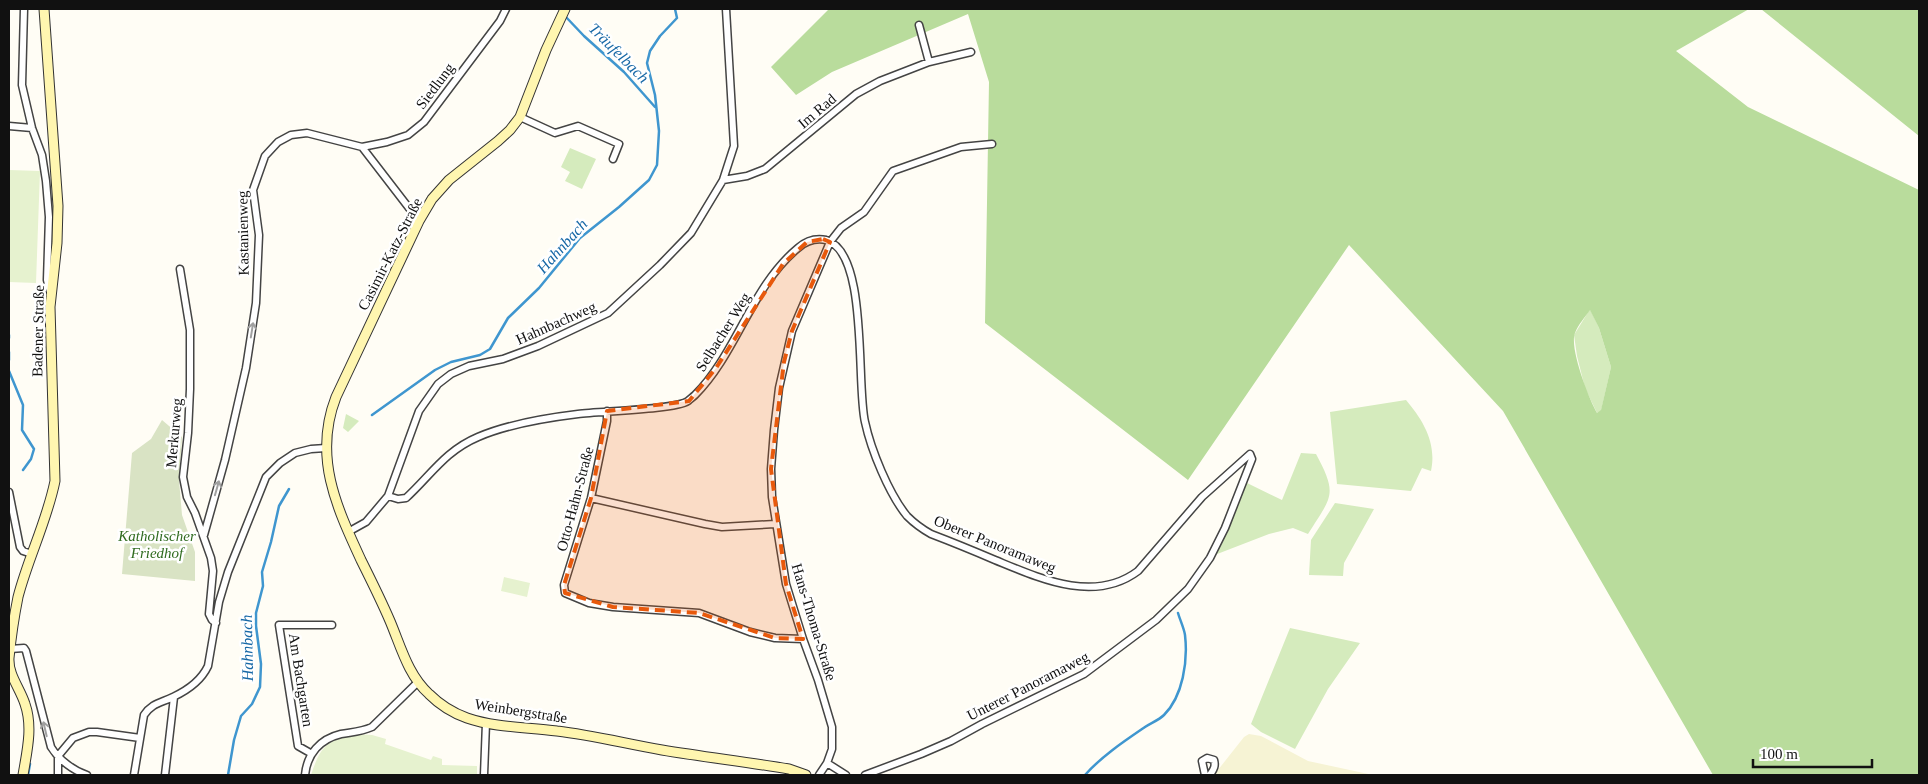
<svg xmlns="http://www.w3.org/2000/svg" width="1928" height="784" font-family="Georgia,serif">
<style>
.farmland{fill:#f6f3d4}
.green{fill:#d5ebbd}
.forest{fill:#b9dc9c;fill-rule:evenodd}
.cemetery{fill:#d9e3c4}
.pitch{fill:#e6f2cf}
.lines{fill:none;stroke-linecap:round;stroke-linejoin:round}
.stream{stroke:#3f96cf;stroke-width:2.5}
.street-casing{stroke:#444;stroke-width:9}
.secondary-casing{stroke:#333;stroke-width:11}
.street{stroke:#fff;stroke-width:6}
.secondary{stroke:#fff6b0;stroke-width:9}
.oneway{stroke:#a0a0a0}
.marked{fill:#e8590c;fill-opacity:0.2;stroke:#e8590c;stroke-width:4;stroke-dasharray:10 6;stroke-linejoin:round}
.labels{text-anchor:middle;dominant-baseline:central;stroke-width:5;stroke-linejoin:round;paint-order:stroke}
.street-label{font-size:15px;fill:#111;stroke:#fff}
.park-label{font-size:15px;font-style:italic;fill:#2f6b1f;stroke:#fff}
.water-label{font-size:16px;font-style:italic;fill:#1768a6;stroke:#fff}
</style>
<rect width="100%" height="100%" fill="#fffdf5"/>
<path class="farmland" d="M1249,734L1261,736L1308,761L1373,775H1214L1244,737Z"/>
<path class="green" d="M570,148L596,159L582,189L565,181L570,172L561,167Z
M1590,309L1599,328L1611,367L1601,411L1597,413L1585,388L1577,356L1574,335Z
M1406,400C1423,420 1437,443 1431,471L1422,468L1411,491L1337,484L1330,412Z
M346,414L359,421L348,432L343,428Z
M1301,453L1316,454C1338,495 1332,496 1308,534L1293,528L1269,534L1212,556L1245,482L1282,500Z
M1335,503L1374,509L1344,563L1343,576L1309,575L1311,540Z
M1290,628L1360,643L1328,689L1295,749L1261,732L1251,724Z"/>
<path class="forest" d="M829,9H1749L1676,51L1748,107L1919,190V775H1713L1503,411L1349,245L1188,480L985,323L989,82L968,14L832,72L796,95L771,67ZM1590,310L1599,328L1611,367L1601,410L1597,413C1589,399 1569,348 1575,333C1578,325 1585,317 1590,310Z
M1761,9H1919V136Z"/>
<path class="cemetery" d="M162,420L182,437L179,480L182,515L195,552V581L122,574L132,453L151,439Z"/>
<path class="pitch" d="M9,170L40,171L36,283L9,282Z
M504,577L530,583L527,597L501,591Z
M356,734L372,735L386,739L385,744L431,760L433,756L442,759V765L477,766V775H311C320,748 326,739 356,734Z"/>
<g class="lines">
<path class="stream" d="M565,16L584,36L624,72L655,107
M9,335V338
M9,352V360
M9,371L23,405L22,430L34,449L31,459L23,470
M372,415L435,370L451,362L480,355L490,349L508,318L539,288L580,238L619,207L649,180L657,165L659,131L655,95L647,63L650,51L660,36L677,18L675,9
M28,775L30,764
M228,775L234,740L241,716L252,704L260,687L261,664L256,626V613L263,586L262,572L271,542L279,506L289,489
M1085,775C1102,756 1123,742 1145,727C1151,723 1159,720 1164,715C1183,696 1188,661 1185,635C1184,628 1180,620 1178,613"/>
<defs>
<path id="street" d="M24,9L22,85L32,128L42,155L46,181L49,217L47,280L50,292
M919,25L929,62
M520,117L555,133L578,126L619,144L613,159
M9,126L32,128
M362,147L387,142L408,135L424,122L500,21L506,9
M723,180L747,176L765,169L856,94L880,81L929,62L971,52
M180,269L190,330V389L188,433L183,477L187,497L195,513L211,558L213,571L209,614L212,620L216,623
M607,411V421L591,498L564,585L565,593L589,603L613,607L699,613L750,632L775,638L803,639
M9,492L20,547L23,551L32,554
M388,496L398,499L406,498C431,475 445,451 478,437C508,424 545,418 578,414C600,411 674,410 688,401C689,400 694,396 695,395C737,353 751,287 798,248C806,241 816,238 826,240C869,252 856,385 865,422C871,450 889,494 907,516C914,523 922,529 931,534C952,542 974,551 995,560C1039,578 1094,604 1138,571L1202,497L1250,454L1252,459L1225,528L1210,558L1188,589L1156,620L1084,674L982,724L951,741L921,754L865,775
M591,498L705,524L722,527L775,524
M348,532L366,522L388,496L419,411L438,384L451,374L469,366L503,359L538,346L608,313L660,265L691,233L723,180L734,146L726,9
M204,535L225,460L246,368L256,303L259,235L253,190L265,156L278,142L291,135L307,133L362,147L419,221
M10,649L24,648L26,651L51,747C59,760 74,771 87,775
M312,754L298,746L279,625H332
M827,763L846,775
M58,775V756L73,738L89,732H97L140,738
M134,775L144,715C152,703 161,703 173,697C188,690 201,681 208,666L219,602L228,572L266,477L280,463L295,453L311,449L326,448
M165,775L174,697
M305,775C307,754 320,739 341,734C352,732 361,732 372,727L418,682
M484,775L486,723
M819,775L827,763L832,749V727L818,680L803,639L786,584L772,497L771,469L774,430L779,388L792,331L830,242L841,228L864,212L893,171L961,147L992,144
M1205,775L1202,761L1207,758L1214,760C1216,767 1213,770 1210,775"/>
<path id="secondary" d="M565,9L546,50L520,117L510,130L498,141L449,180L432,199L419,221L336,397C313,456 336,506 361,560C371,580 381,600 390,621C401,647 408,675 429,694C440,705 453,713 467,718C496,728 528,727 557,731C592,735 627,744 662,750C704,757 747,762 789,769L806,775
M23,775C27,751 33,727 25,704C20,688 8,675 9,658C11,638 14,617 18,597C28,558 47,521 55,481L50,307L57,243L58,206L44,9"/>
</defs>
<use href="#street" class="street-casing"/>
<use href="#secondary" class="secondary-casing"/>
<use href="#street" class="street"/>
<use href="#secondary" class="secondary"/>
</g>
<defs><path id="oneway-shaft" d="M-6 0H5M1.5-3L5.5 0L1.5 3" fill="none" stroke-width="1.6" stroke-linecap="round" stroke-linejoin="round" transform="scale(1.25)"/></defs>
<g class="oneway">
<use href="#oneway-shaft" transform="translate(252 330) rotate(-81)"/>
<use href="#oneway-shaft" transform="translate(217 488) rotate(-74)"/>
<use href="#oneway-shaft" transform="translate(45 729) rotate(-103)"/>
</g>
<path class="marked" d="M823,239L830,242L792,331L784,362L771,469L786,584L803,639L775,638L699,613L613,607L565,593L564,585L591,498L607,411L689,401L716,368L783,264L807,242Z"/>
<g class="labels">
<g class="street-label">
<text transform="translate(435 86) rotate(-53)">Siedlung</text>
<text transform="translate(817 111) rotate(-40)">Im Rad</text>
<text transform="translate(243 233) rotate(-91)">Kastanienweg</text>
<text transform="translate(390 254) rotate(-63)">Casimir-Katz-Straße</text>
<text transform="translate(556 323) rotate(-24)">Hahnbachweg</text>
<text transform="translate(38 331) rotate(-89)">Badener Straße</text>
<text transform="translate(723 332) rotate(-58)">Selbacher Weg</text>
<text transform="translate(174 433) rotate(-85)">Merkurweg</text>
<text transform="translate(575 499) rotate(-75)">Otto-Hahn-Straße</text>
<text transform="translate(995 544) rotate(22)">Oberer Panoramaweg</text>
<text transform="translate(814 622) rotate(73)">Hans-Thoma-Straße</text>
<text transform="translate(301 680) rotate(81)">Am Bachgarten</text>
<text transform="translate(1028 686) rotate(-27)">Unterer Panoramaweg</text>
<text transform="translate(521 711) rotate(9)">Weinbergstraße</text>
</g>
<g class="park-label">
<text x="157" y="536">Katholischer<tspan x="157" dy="17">Friedhof</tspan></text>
</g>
<g class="water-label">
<text transform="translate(619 53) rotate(45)">Träufelbach</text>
<text transform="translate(562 246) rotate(-48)">Hahnbach</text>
<text transform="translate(247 648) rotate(-91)">Hahnbach</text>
</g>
</g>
<rect width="1928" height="784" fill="none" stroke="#111111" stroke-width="20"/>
<path d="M1753 759v8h119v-8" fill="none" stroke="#111111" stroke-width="2.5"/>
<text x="1760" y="759" font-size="15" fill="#111111" stroke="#ffffff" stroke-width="4" paint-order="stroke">100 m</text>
</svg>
